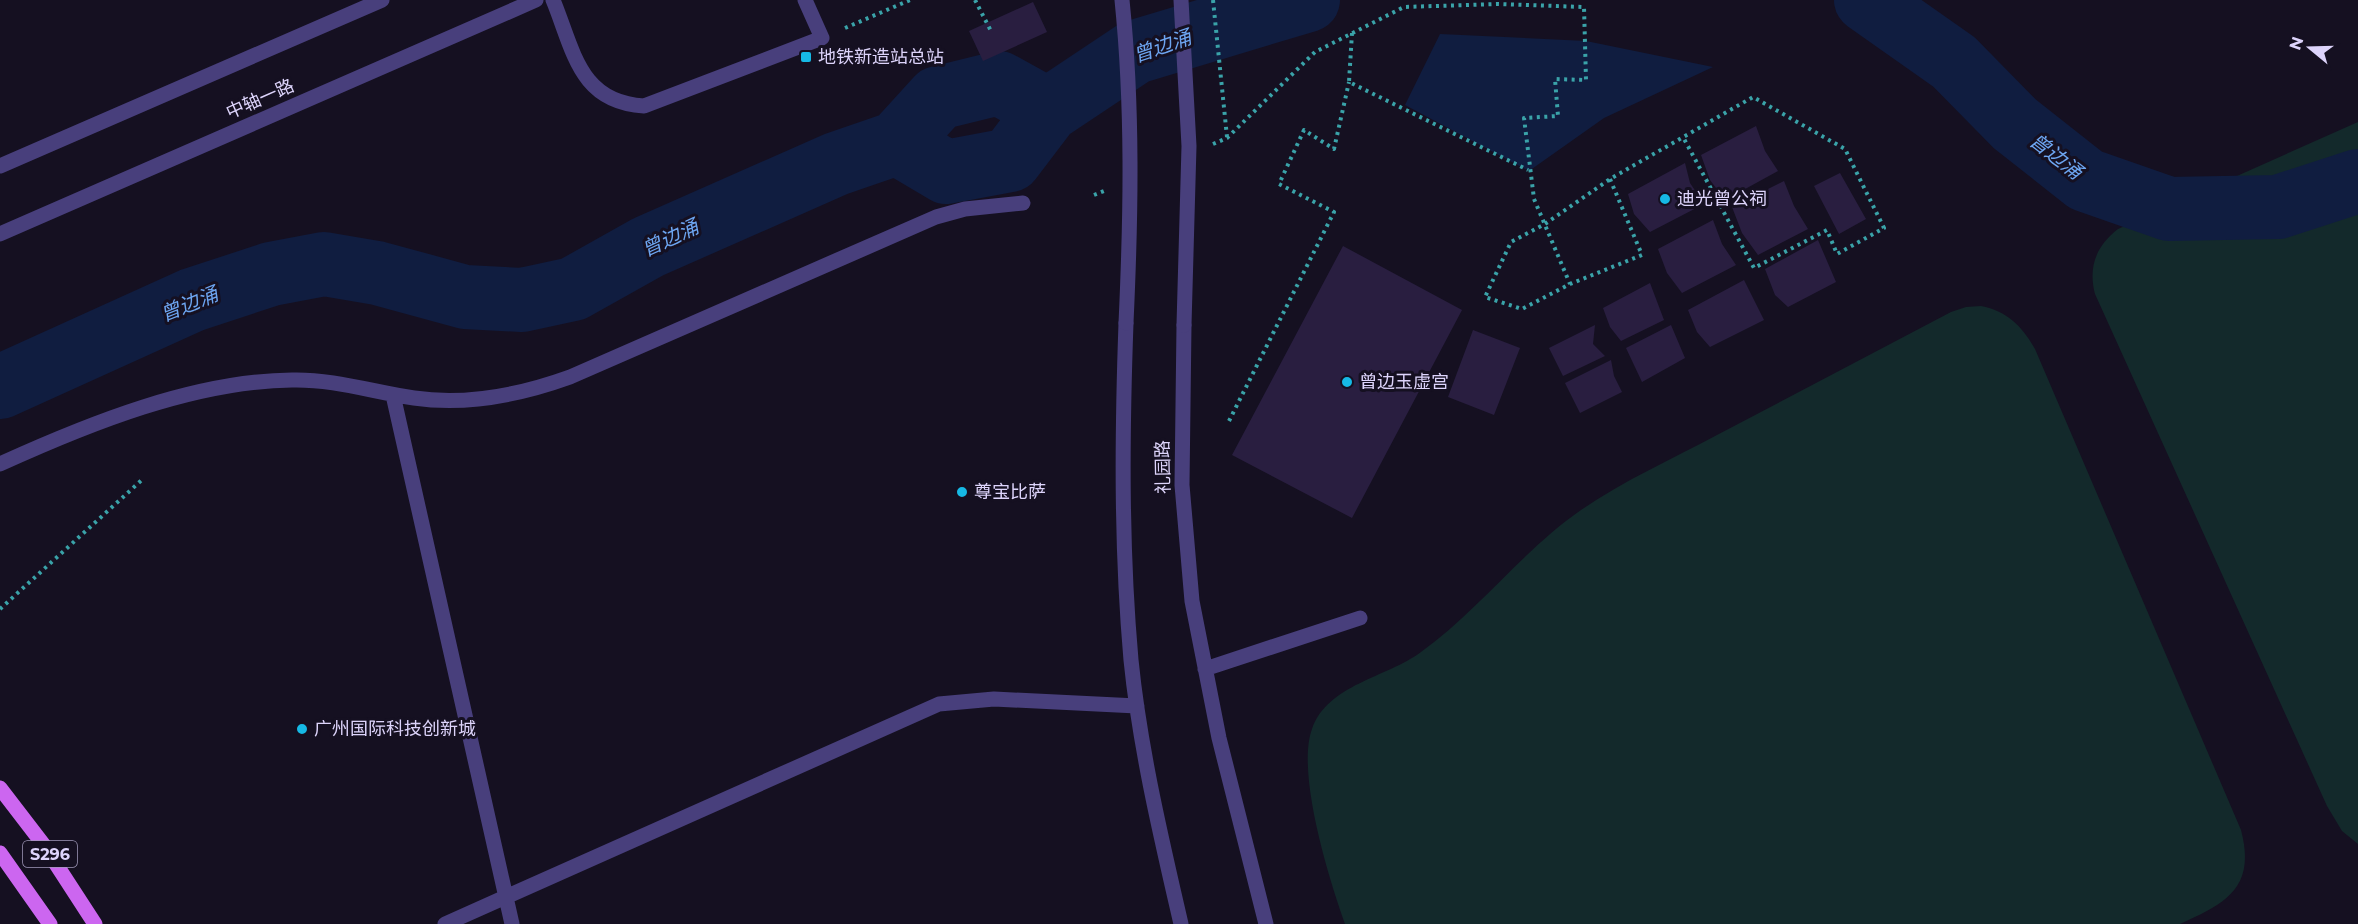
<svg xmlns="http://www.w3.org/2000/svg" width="2358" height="924" font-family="Montserrat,'Noto Sans SC',sans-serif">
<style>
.green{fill:#13292b}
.water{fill:#101d40}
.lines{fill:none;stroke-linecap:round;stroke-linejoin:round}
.river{stroke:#101d40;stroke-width:64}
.building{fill:#291e40}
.path{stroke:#3aa3a9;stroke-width:4;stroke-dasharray:3 4.5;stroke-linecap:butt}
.minor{stroke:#483f7c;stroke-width:15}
.major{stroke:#cc66f0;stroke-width:15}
.minor-bridge{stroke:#483f7c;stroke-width:15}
.poi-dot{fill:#16b9e5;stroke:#151021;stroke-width:2}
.labels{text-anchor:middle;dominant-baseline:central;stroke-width:6;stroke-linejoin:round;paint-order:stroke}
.shield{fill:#151021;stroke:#a199ba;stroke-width:1.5}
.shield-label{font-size:16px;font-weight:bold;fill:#ddd4fb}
.poi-label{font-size:18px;fill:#ddd4fb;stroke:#151021;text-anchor:start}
.street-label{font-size:18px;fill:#ddd4fb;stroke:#151021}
.water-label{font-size:20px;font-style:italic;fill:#6da5f1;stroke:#151021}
</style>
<rect width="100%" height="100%" fill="#151021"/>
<path class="green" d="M2358,122V844L2342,831L2327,806L2095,294C2088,267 2096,246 2118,229Z
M1981,306C2007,311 2022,326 2035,349L2241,830C2256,887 2227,903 2180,924H1345C1329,879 1296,773 1312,729C1328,684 1386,678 1421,652C1479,610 1522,551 1581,510C1623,481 1672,459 1717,435C1795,394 1873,353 1951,312L1966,307Z"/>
<path class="water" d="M1440,34L1586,41L1713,67L1604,118L1529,171L1405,105Z"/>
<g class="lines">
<path class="river" d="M1866,0L1954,62L2015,124L2086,180L2169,209L2278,207L2358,181
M897,143L946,172L1010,160L1048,110
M0,387L192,300L271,274L324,264L377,273L465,297L522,300L573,289L648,247L836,164L897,143L938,98L999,83L1048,110L1135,52L1308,0"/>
</g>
<path class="building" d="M1033,2L1047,32L983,61L969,31Z
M1756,126L1765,151L1778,171L1725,200L1710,180L1701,155Z
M1685,163L1690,183L1704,204L1650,232L1634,214L1628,194Z
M1840,173L1866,219L1839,234L1814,186Z
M1784,181L1794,206L1808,229L1758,255L1742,233L1732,207Z
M1713,220L1722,244L1736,265L1682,293L1667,273L1658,249Z
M1818,240L1836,282L1788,307L1775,295L1765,269Z
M1343,246L1462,310L1352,518L1232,455Z
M1744,280L1764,320L1710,347L1697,332L1688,310Z
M1650,283L1664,320L1621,341L1610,327L1603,308Z
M1595,325L1593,344L1605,356L1563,376L1549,348Z
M1671,325L1685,358L1642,382L1626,348Z
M1473,330L1520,348L1494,415L1448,397Z
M1611,360L1614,376L1622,392L1580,413L1565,383Z"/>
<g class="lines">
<path class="path" d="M975,0L992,33
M1213,0L1227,137
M845,28L910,0
M1352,33L1349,82L1528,170
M1213,144L1227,138L1315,52L1404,7L1498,4L1584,7L1586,80L1555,79L1558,116L1524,118L1534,199L1570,284
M1610,179L1642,255L1570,284L1522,309L1485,297L1511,242L1545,224L1610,179L1753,97L1845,149L1884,228L1837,254L1827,230L1754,268L1683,137
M1094,195L1104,191
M1229,421L1334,212L1279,184L1304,130L1334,149L1349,82
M0,609L144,478"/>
<path class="minor" d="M553,0C574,51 579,102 644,106L822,38L805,0
M0,166L382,0
M0,234L536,0
M1126,323C1122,435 1121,547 1131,660C1140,749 1161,837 1181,924
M1184,325L1182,485L1192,601L1219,738L1266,924
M393,395L512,924
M0,464C88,424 194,381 292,380C334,379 373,392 414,398C468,406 520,395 570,377L936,217L965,209L1023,203
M1205,669L1360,618
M445,924L939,704L994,699L1137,706"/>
<path class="major" d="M0,788L43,844L95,924
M0,853L50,924"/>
<path class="minor-bridge" d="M1122,0C1133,108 1131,215 1126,323
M1181,0L1189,146L1184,325"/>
</g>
<g class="poi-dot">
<rect x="800" y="51" width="12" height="12" rx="3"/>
<circle cx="1665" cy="199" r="6"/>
<circle cx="1347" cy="382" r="6"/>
<circle cx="962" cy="492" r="6"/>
<circle cx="302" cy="729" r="6"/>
</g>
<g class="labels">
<rect class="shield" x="23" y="841" width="54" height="26" rx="4.5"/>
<g class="shield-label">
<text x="50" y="854">S296</text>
</g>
<g class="poi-label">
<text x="818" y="57">地铁新造站总站</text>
<text x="1677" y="199">迪光曾公祠</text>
<text x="1359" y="382">曾边玉虚宫</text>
<text x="974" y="492">尊宝比萨</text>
<text x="314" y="729">广州国际科技创新城</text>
</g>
<g class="street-label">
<text transform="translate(260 99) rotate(-24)">中轴一路</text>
<text transform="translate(1163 467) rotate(-91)">礼园路</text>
</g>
<g class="water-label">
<text transform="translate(1162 46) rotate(-19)">曾边涌</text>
<text transform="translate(2056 156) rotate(38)">曾边涌</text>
<text transform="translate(670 238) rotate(-25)">曾边涌</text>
<text transform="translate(189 304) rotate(-22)">曾边涌</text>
</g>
</g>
<g transform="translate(2310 48) rotate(289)" stroke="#151021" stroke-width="4.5" paint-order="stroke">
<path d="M0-4.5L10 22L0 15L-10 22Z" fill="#ddd4fb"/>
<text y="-9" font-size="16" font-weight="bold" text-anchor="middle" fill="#ddd4fb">N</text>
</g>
</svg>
